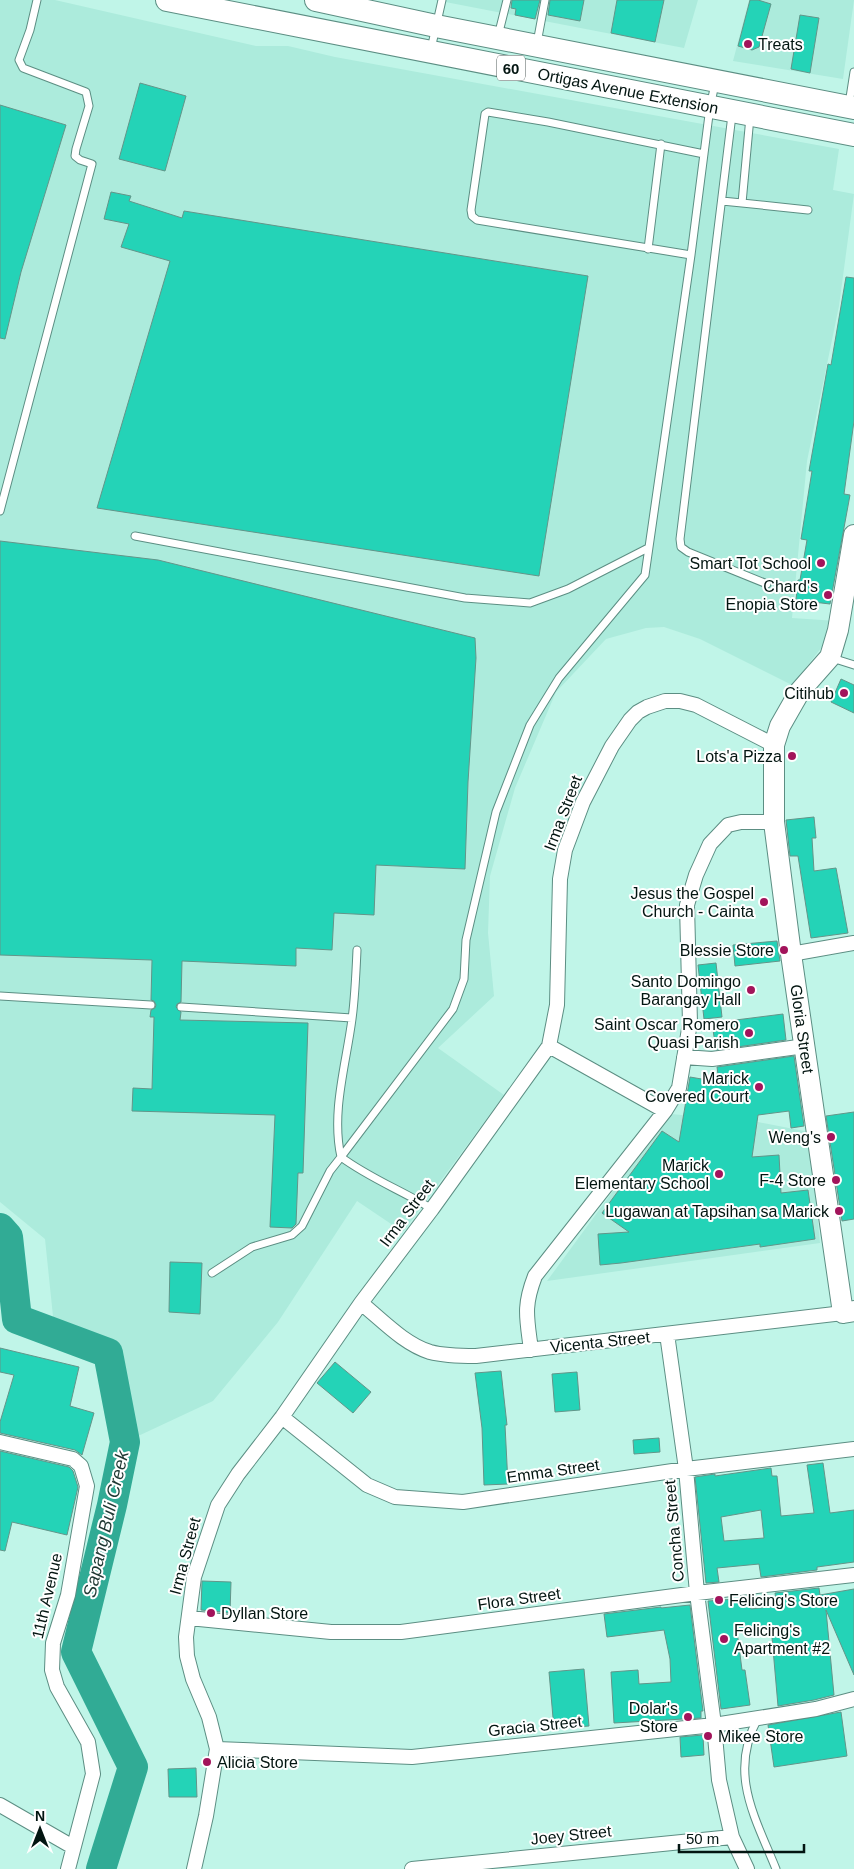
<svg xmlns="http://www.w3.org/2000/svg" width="854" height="1869" font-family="Helvetica,sans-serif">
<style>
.built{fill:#acebdc}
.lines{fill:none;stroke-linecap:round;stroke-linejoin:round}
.river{stroke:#31ab95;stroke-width:30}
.building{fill:#24d3b7;stroke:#639589;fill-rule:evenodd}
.lane-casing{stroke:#5c8e83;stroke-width:9}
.street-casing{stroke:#5c8e83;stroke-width:16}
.secondary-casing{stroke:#5c8e83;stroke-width:22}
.primary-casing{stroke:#5c8e83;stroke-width:24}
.lane{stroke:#fff;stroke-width:7}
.street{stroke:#fff;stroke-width:14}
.secondary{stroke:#fff;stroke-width:20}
.primary{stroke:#fff;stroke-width:22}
.poi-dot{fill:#a2145b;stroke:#fff;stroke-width:2}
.labels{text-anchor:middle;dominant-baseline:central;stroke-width:4;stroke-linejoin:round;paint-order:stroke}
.shield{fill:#fff;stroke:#4f5b58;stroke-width:1}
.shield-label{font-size:15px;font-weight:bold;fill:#031511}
.poi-label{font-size:16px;fill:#031511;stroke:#fff;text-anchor:end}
.street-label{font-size:16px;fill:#031511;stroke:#fff}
.water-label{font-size:18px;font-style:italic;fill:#1f3833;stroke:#fff}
</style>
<rect width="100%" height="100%" fill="#c0f5e8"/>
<path class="built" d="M0,0H55L256,46H288L335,57L839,149L833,190L854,194L839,306L807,461L792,618L837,621L833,633L792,685L700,639L664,627L646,628L606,639L556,692L515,788L490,876L488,933L494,996L438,1048L504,1095L403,1232L357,1201L278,1322L213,1401L136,1437L123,1351L54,1326L45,1239L0,1202Z
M435,0H698L684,48Z
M749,0H854L843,79L733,61Z
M671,1114L758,1122L809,1132L820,1243L547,1281L660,1127Z"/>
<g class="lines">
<path class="river" d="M0,1228L8,1237L17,1319L108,1353L125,1442L112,1505L76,1652L133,1767L101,1869"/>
</g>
<path class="building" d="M512,0H540L535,19L515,15L516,9L511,8Z
M550,0H584L580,21L548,15Z
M617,0H664L655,42L611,33Z
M750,0H758L771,4L759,47L752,50L738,46Z
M800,15L819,18L810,73L791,69Z
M140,83L186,96L165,171L119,159Z
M0,105L66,125L21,272L5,339L0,338Z
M111,192L131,196L129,201L182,218L184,211L588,276L539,576L97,508L170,261L121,247L129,224L104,219Z
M846,277L854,278V421L844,494L850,495L830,604L796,600L798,580H800L807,540L801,539L812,471H809L828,364L831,365Z
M0,541L158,560L475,638L476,658L468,782L465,869L376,865L374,915L334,913L332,950L296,948V966L182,961L181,1002L177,1004L176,1007L181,1012L180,1020L308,1023L303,1173H298L296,1224L292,1228L270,1227L275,1115L132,1111L133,1088L152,1089L154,1017H150L151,1010L155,1008L156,1005L154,1001L151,1000L152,960L0,955Z
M841,679L854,685V713L831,702Z
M814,817L816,838H812L814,871L836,868L848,933L811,938L798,856H790L786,820Z
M777,941L780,961L735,966L733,945Z
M716,963L722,1017L704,1019L698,965Z
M783,1014L786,1040L716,1050L712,1023Z
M794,1056L804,1126L791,1128L789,1111L758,1115L752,1157L779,1155L781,1193L808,1190L815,1239L760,1247V1244L621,1263L600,1265L598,1234L629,1232L602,1213L662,1131L679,1142L690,1077L719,1082L717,1067Z
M854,1112V1219L842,1221L826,1116Z
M170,1262L202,1263L200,1314L169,1312Z
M0,1348L79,1367L70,1406L94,1413L82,1455L75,1450L0,1433V1422L14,1375L0,1372Z
M335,1362L371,1392L353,1413L317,1383Z
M501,1371L507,1425H505L508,1484L484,1485L482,1428L475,1373Z
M577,1372L580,1410L555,1412L552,1374Z
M659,1438L660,1452L634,1454L633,1440Z
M0,1451L69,1467L73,1471L78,1487L67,1535L12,1522L5,1551L0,1550Z
M823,1463L830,1513L854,1510V1562L817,1567V1570L761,1577L759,1564L717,1568L719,1582L706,1583L695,1477L715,1474V1476L771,1468L772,1476H777L781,1516L814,1513L807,1465ZM761,1510L764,1538L724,1541L721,1517Z
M202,1581L231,1582L230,1613L201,1610Z
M819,1588L820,1595L854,1589V1675L826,1610L834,1695L814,1700L778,1706L771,1626L737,1631L742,1670H745L750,1705L721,1709L708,1601L749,1598L751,1609L777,1606L775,1593Z
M690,1605L703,1711H701V1718L614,1723L611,1672L638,1670L639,1684L671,1682L670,1659L664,1630L607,1637L604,1614L661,1607V1608Z
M584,1669L589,1726L554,1729L549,1672Z
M841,1712L847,1756L774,1767L768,1725Z
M703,1735L704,1755L681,1757L680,1737Z
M196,1768L197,1797H169L168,1769Z"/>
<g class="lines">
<defs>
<path id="lane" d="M498,36L507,0
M537,43L545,0
M431,49L442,0
M849,104L854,72
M732,115L680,539L681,547L688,552L767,584
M750,117L742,203L808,210
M722,201L742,203
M648,249L661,144
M691,255L477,220L472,216L471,210L485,114L488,112L548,122L704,154
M0,511L92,164L80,160L75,156L76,149L89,106L86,92L23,68L19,60L30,30L37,0
M135,536L465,598L530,603L568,589L648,548
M832,658L854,665
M0,996L151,1005
M181,1007L352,1018
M432,1209C403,1191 369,1178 341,1157L453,1009L464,979L466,940L496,812L530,725L559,678L645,575L691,255L710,107L715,84
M212,1273L252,1247L292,1235L302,1226L330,1171L341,1157C331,1112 346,1065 352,1019C355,997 356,973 357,950
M758,1718C728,1773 755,1817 776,1869"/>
<path id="street" d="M791,954L854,943
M549,1046L665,1111
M684,1057L712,1059L805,1046
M361,1303C382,1320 404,1344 430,1352C445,1356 461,1356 476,1356L843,1313
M667,1334L686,1469L697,1593L714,1725L719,1780L732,1837L747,1869
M531,1350C527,1318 523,1307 535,1276L665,1111L679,1088L690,1023L687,905L696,875L710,844L728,825L741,822H774
M282,1417L367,1485L395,1497L463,1502L686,1469L854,1449
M0,1442L73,1459L81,1466L87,1486L68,1595L53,1643L52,1670L57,1687L88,1742L93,1774L68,1869
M189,1618L331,1632H401L697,1593L854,1575
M217,1749L412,1757L714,1725L816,1709L854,1699
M0,1805L73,1847
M194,1869L206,1816L217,1749L209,1717L193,1679L187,1656L186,1637L194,1577L218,1505L238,1474L282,1417L361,1303L432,1209L549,1046L557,1005L560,879L565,850L583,802L612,746L630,720L638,712L647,707L665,701H680L696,705L774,745
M412,1869L732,1837"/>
<path id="secondary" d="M854,535L838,630L830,657L800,691L780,726L774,745V822L791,954L843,1313L854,1311"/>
<path id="primary" d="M167,0L854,135
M316,0L436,26L854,108"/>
</defs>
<use href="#lane" class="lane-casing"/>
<use href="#street" class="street-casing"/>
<use href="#secondary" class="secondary-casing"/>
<use href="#primary" class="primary-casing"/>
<use href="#lane" class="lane"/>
<use href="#street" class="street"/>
<use href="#secondary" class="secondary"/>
<use href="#primary" class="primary"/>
</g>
<g class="poi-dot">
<circle cx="748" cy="44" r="5"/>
<circle cx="821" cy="563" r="5"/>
<circle cx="828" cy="595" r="5"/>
<circle cx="844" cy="693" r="5"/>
<circle cx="792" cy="756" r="5"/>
<circle cx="764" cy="902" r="5"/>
<circle cx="784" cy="950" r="5"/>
<circle cx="751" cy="990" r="5"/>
<circle cx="749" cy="1033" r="5"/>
<circle cx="759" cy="1087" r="5"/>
<circle cx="831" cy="1137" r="5"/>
<circle cx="719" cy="1174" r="5"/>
<circle cx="836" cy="1180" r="5"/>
<circle cx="839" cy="1211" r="5"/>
<circle cx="719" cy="1600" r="5"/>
<circle cx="211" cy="1613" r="5"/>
<circle cx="724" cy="1639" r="5"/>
<circle cx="688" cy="1717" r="5"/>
<circle cx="708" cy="1736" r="5"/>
<circle cx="207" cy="1762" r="5"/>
</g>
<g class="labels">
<rect class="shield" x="497" y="55.5" width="28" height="25" rx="4"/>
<g class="shield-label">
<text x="511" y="68">60</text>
</g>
<g class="poi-label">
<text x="758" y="44" text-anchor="start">Treats</text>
<text x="811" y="563">Smart Tot School</text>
<text x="818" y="586">Chard's<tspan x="818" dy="18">Enopia Store</tspan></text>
<text x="834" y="693">Citihub</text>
<text x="782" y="756">Lots'a Pizza</text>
<text x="754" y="893">Jesus the Gospel<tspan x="754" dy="18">Church - Cainta</tspan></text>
<text x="774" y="950">Blessie Store</text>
<text x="741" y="981">Santo Domingo<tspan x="741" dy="18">Barangay Hall</tspan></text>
<text x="739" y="1024">Saint Oscar Romero<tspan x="739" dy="18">Quasi Parish</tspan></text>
<text x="749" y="1078">Marick<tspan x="749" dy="18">Covered Court</tspan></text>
<text x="821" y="1137">Weng's</text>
<text x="709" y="1165">Marick<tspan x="709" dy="18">Elementary School</tspan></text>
<text x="826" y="1180">F-4 Store</text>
<text x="829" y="1211">Lugawan at Tapsihan sa Marick</text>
<text x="729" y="1600" text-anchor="start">Felicing's Store</text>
<text x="221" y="1613" text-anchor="start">Dyllan Store</text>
<text x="734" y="1630" text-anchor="start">Felicing's<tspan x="734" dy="18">Apartment #2</tspan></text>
<text x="678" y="1708">Dolar's<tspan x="678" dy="18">Store</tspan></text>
<text x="718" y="1736" text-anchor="start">Mikee Store</text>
<text x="217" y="1762" text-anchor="start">Alicia Store</text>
</g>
<g class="street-label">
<text transform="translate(628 91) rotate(11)">Ortigas Avenue Extension</text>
<text transform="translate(563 813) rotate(-69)">Irma Street</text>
<text transform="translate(802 1029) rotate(82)">Gloria Street</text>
<text transform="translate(407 1213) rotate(-53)">Irma Street</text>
<text transform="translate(600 1342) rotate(-6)">Vicenta Street</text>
<text transform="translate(553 1471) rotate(-8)">Emma Street</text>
<text transform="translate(674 1531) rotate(-95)">Concha Street</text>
<text transform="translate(185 1556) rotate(-75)">Irma Street</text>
<text transform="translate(47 1596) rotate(-77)">11th Avenue</text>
<text transform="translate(519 1599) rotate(-8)">Flora Street</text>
<text transform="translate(535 1726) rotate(-6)">Gracia Street</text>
<text transform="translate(571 1835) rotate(-6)">Joey Street</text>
</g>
<g class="water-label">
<text transform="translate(106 1524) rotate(-77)">Sapang Buli Creek</text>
</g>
</g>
<g transform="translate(40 1829)" stroke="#ffffff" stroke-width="4" paint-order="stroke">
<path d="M0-4L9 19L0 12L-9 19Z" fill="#031511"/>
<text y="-8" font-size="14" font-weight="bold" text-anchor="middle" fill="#031511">N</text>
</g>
<path d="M679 1844v8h125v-8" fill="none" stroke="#031511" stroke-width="2.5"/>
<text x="686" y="1844" font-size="15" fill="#031511" stroke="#ffffff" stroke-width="4" paint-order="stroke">50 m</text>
</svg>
